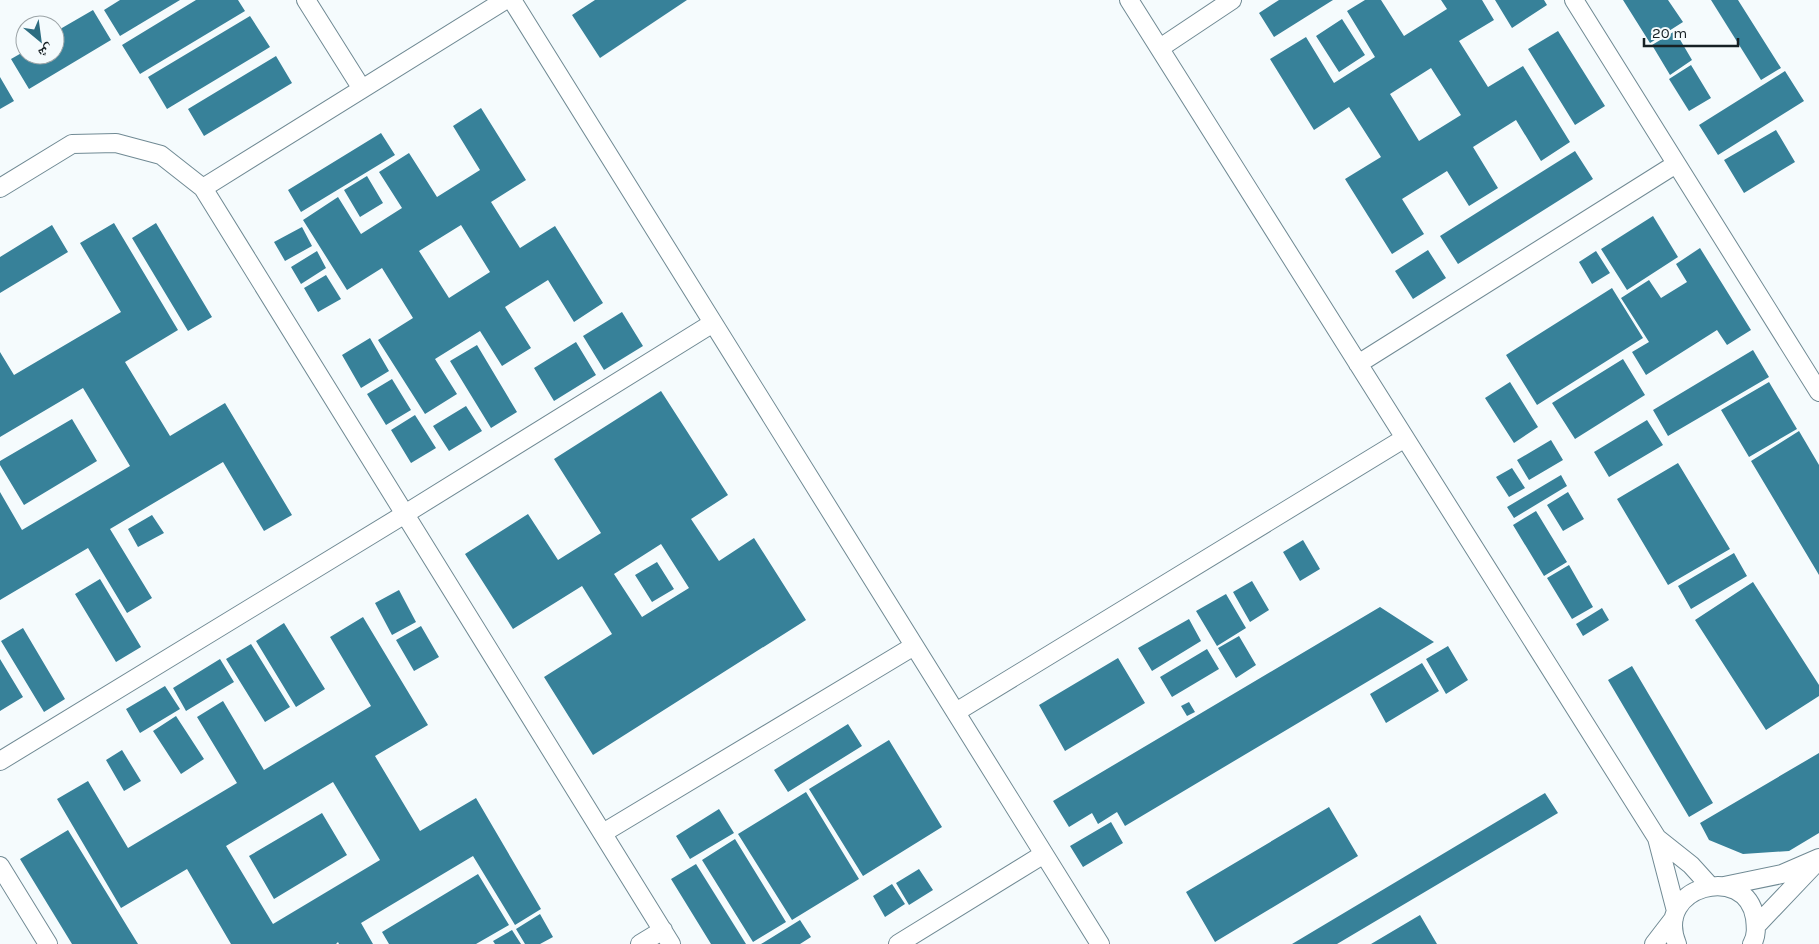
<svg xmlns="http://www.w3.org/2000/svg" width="1819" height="944" font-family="Karla,'Noto Naskh Arabic',sans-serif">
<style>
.building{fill:#378199;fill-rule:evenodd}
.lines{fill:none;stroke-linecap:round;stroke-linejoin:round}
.service-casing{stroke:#708a94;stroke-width:20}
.service{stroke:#fff;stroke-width:18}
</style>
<rect width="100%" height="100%" fill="#f5fbfd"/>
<path class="building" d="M120,0H180L120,36L104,10Z
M196,0H238L245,11L140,74L122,45Z
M595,0H687L600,58L572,15Z
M1279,0H1333L1274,37L1259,13Z
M1365,0H1381L1404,36L1447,9L1441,0H1482L1494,20L1459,41L1488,87L1523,66L1570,142L1541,161L1516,120L1473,147L1498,188L1469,206L1447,171L1402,199L1424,234L1392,254L1345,179L1381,157L1349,107L1314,130L1270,59L1306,37L1334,83L1375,57L1347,11ZM1431,68L1461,115L1419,141L1390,94Z
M1495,0H1544L1547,5L1512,28Z
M1623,0H1668L1683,22L1650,43Z
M1711,0H1738L1781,68L1761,80Z
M93,10L111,40L29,89L11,59L25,51V55H55V32Z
M250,16L270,47L167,109L148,77Z
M1342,19L1365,55L1339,72L1316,36Z
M1558,31L1605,106L1575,125L1528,49Z
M1675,31L1692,60L1670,75L1652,45Z
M276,56L292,83L204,136L188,109Z
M1691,65L1711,98L1689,111L1669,79Z
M1785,71L1804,101L1718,155L1699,125Z
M0,77L14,101L0,109Z
M481,108L526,180L491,202L520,248L555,226L603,303L574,322L548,280L505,307L531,348L502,366L480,331L435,359L457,394L425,414L378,340L413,318L382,268L347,290L303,220L338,197L361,234L402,208L379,172L409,153L437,197L480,170L453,126ZM461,225L490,272L449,298L419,251Z
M1776,130L1795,162L1744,193L1724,160Z
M381,133L395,155L301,212L288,190Z
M1575,151L1593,179L1458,264L1440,236Z
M367,176L383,203L360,217L344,190Z
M1653,216L1678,257L1627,290L1601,249Z
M114,223L178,330L125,362L170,436L225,403L292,515L264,531L223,462L110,529L152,598L127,613L88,548L0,600V492L22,530L130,466L83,388L0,437V352L14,375L121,312L80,243Z
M156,223L212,317L188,331L132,238Z
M52,225L68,252L0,293V257Z
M302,227L312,246L285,261L274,242Z
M1700,248L1751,330L1727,345L1717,330L1646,375L1632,352L1649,342L1621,298L1649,280L1661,298L1687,282L1676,264Z
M1428,250L1446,278L1413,299L1395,271Z
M317,251L326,268L301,284L291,267Z
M1596,251L1610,273L1592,284L1579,262Z
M326,275L341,299L318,312L304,288Z
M1612,288L1643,338L1537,405L1506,355Z
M622,312L643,346L604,370L583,336Z
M370,338L389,371L361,388L342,355Z
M576,342L596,375L554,401L534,368Z
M477,345L517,412L491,428L450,361Z
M1753,350L1769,377L1668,436L1653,410Z
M1623,359L1645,395L1575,439L1552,403Z
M392,379L411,410L386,425L367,394Z
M1510,382L1538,427L1514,443L1485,398Z
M1769,382L1797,429L1749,457L1721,410Z
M661,391L728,495L691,519L719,561L754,538L806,620L593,755L544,677L612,634L582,586L513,629L465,554L528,514L558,560L601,533L554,459ZM661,544L689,588L642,617L614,574Z
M466,406L482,431L449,451L433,426Z
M415,415L436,448L411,463L391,430Z
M72,419L97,461L24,505L0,465V461Z
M1647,420L1663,445L1609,477L1594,452Z
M1799,431L1819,465V575L1751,461Z
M1551,440L1563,460L1529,480L1517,460Z
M1678,463L1730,549L1668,585L1617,499Z
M1512,468L1525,488L1509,497L1496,477Z
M1561,475L1567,486L1514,518L1507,507Z
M1568,492L1584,519L1563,531L1547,505Z
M1536,511L1567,562L1544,576L1513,525Z
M152,515L164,533L138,547L128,529Z
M1303,540L1320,569L1300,581L1283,552Z
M1734,553L1747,576L1691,609L1678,586Z
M657,562L674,589L652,602L635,575Z
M1569,565L1593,607L1572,619L1547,578Z
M100,579L141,647L116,662L75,594Z
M1252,581L1269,610L1250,622L1233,592Z
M1753,582L1819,685V696L1766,730L1695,620Z
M399,590L416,622L392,635L375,603Z
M1226,594L1246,628L1217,646L1196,611Z
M1380,607L1434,642L1125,826L1117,812L1098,824L1092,813L1069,827L1053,801Z
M1602,608L1609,620L1583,636L1576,624Z
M363,617L428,725L375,756L420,831L476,798L541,909L515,925L473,856L361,923L373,944H339L338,942L336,944H231L187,869L121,908L57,799L88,781L128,848L237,783L197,717L223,701L264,770L371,706L330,637ZM333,782L380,860L273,924L226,846Z
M1189,619L1201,641L1152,671L1138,648Z
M284,623L325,689L296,707L256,641Z
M421,626L439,657L414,671L396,640Z
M23,628L65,699L44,712L1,641Z
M1239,636L1256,665L1236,678L1218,648Z
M251,644L290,707L265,722L226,659Z
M1448,646L1468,680L1446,694L1426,659Z
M1207,649L1219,669L1172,697L1160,677Z
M1118,658L1145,703L1065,751L1039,705Z
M0,659L23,697L0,711Z
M220,659L234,682L186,711L173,688Z
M1422,663L1439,691L1386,723L1370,694Z
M1632,666L1713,803L1689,817L1608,680Z
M165,686L180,709L140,733L126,709Z
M1189,702L1195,712L1187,716L1181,706Z
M176,716L204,759L181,774L153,731Z
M848,724L862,746L788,792L774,770Z
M889,740L942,827L863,876L809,789Z
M122,750L141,781L124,791L106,760Z
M1819,753V833L1789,851L1743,854L1709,840L1700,823Z
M806,792L859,879L792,920L738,834Z
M1545,793L1558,813L1337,944H1292Z
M1329,807L1358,856L1215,942L1186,892Z
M719,809L734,833L690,859L676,836Z
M322,813L347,855L274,899L249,856Z
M1111,822L1123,843L1083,867L1070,846Z
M68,830L138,944H72L20,859Z
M735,839L786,922L753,942L702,860Z
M696,864L746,944H711L671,879Z
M919,869L933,890L909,905L896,883Z
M478,874L509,925L476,944H389L382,932Z
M892,884L905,904L885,917L873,896Z
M540,914L553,937L540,944H525L516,929Z
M1420,915L1437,944H1371Z
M800,920L811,937L800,944H761Z
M512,930L521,944H495L493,941Z"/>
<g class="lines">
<defs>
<path id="service" d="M306,0L362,89
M512,0L1100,944
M1129,0L1657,838L1676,911
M1574,0L1819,392
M1160,48L1232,0
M0,188L72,144L116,143L161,155L203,188L671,944
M203,188L505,0
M1358,364L1676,164
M956,712L1405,438
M0,761L405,514L713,323
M603,833L914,646
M1657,838L1691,865L1710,886
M0,866L48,944
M1724,886L1782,874L1819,858
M1756,926L1816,863
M640,944L663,930
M898,944L1044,854
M1654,944L1674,918
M1677,944C1653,886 1746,862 1755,918C1756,927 1757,936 1752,944"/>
</defs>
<use href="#service" class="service-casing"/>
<use href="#service" class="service"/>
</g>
<g transform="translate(40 40) rotate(151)"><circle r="24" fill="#f5fbfd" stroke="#9ca4a7"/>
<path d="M0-4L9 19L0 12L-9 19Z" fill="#2d6d81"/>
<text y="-8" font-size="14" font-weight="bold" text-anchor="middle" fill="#172125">ش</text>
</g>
<path d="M1644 38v8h94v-8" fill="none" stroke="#172125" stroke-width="2.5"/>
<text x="1652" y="38" font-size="15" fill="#172125" stroke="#f5fbfd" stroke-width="4" paint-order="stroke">20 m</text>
</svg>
